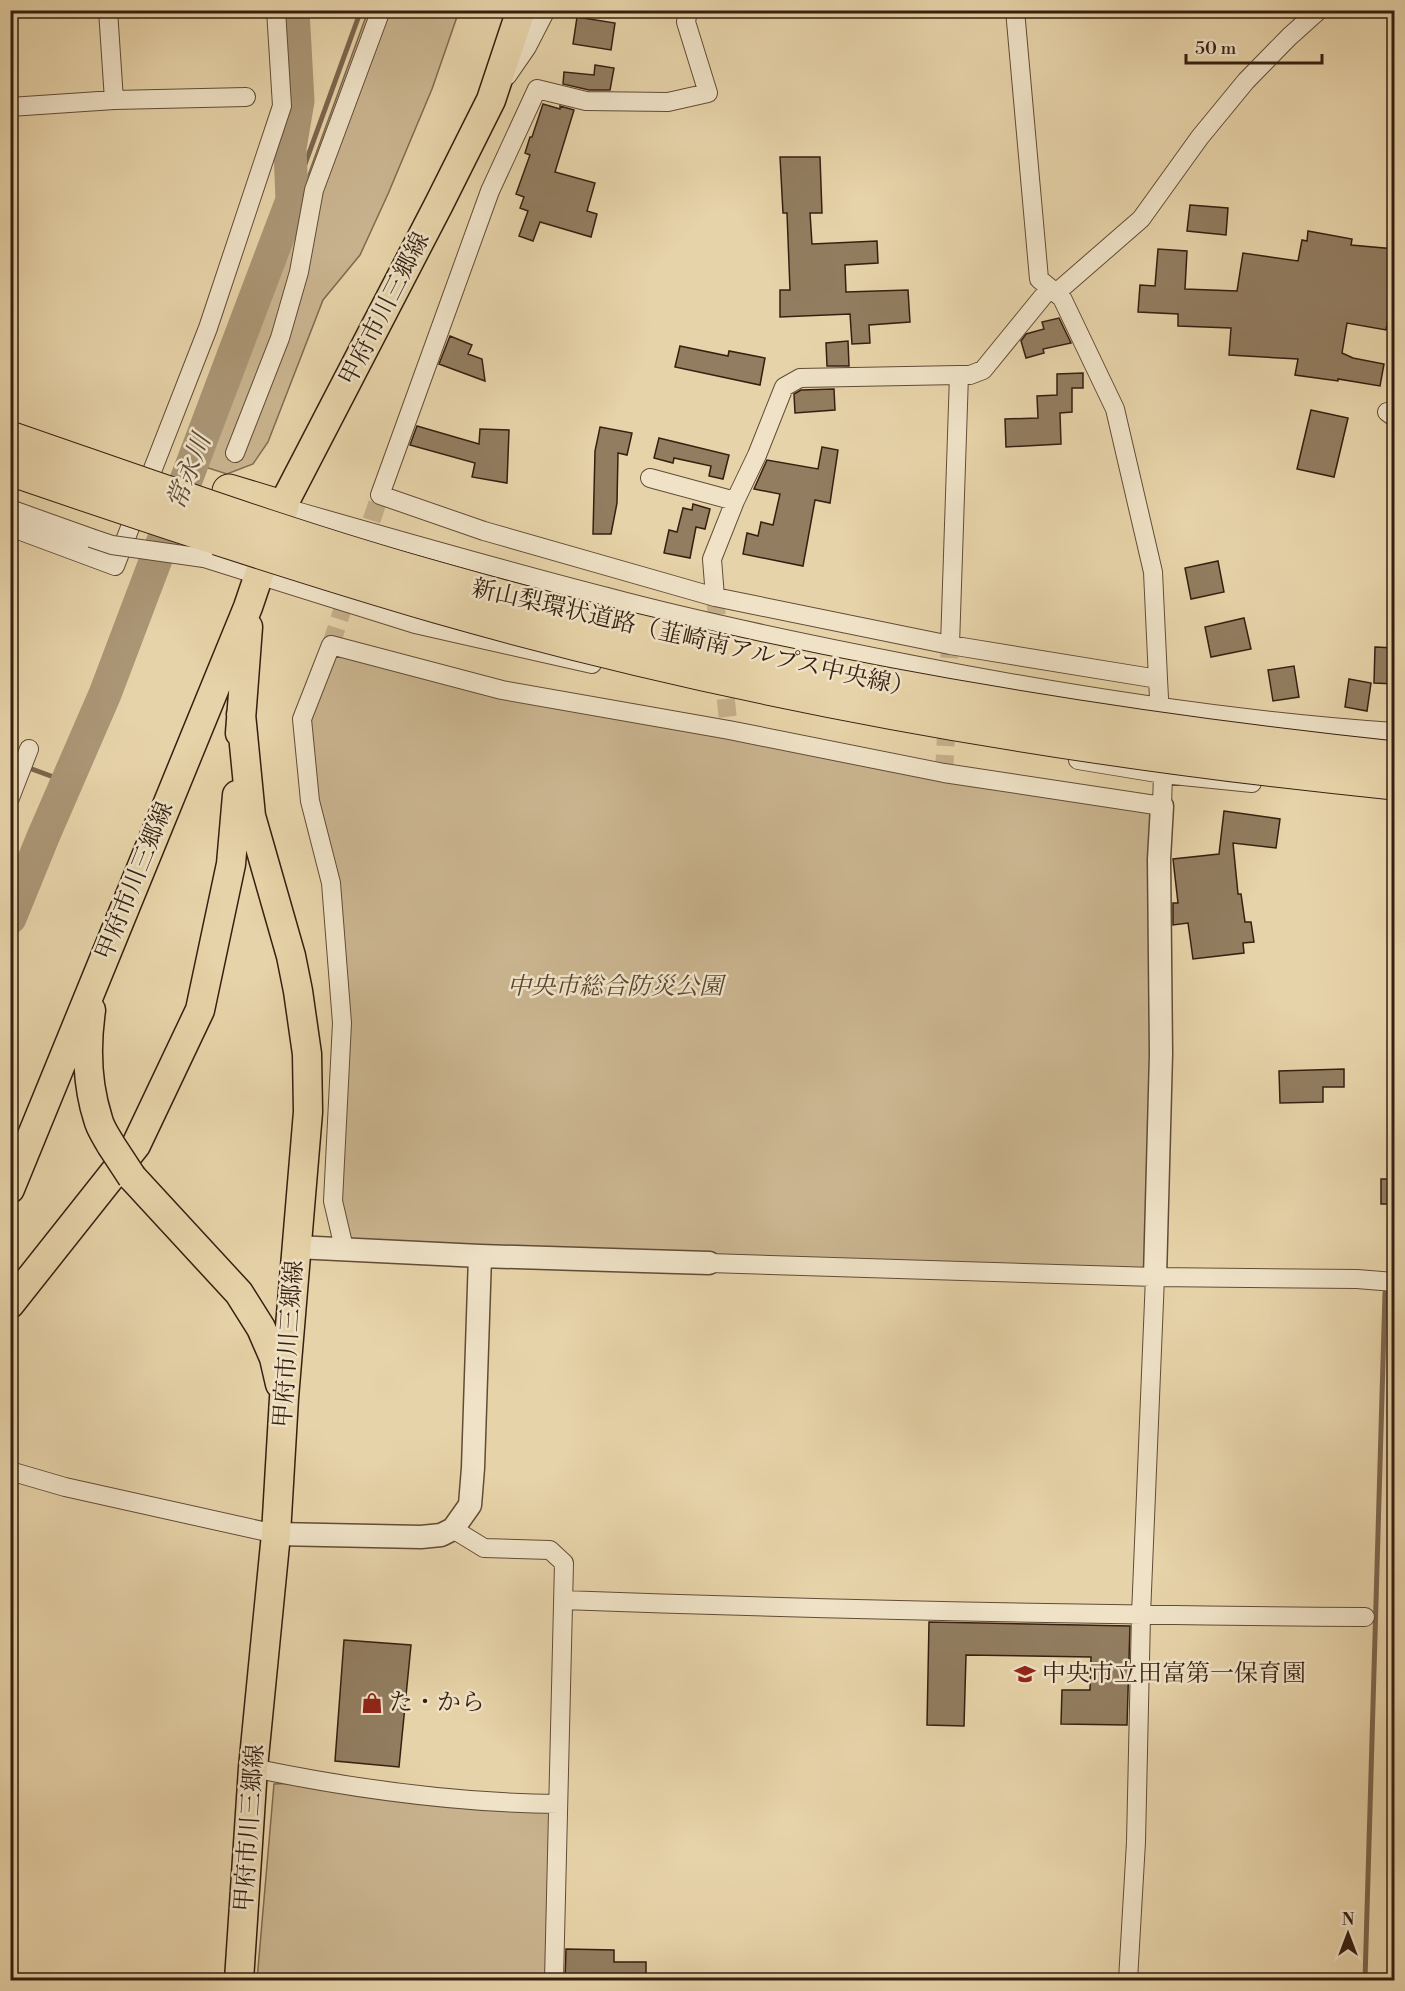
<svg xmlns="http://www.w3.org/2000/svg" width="1405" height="1991" font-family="'Libre Bodoni','Noto Serif JP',serif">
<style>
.green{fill:#c9b48f;stroke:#806a50;stroke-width:1.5}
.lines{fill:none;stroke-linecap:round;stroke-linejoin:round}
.stream{stroke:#7c664d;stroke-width:5}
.river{stroke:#ab9675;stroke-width:33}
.building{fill:#927d60;stroke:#361f10;stroke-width:1.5}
.minor-tunnel{stroke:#c4af8a;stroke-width:18;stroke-dasharray:18 9;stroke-linecap:butt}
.minor-casing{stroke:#624c36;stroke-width:20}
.tertiary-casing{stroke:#624c36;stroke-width:25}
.primary-casing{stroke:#361f10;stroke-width:31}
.motorway-casing{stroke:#361f10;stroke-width:35}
.minor{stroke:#efe2c7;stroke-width:18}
.tertiary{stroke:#efe2c7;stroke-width:22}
.primary{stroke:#e7d3a9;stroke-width:28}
.motorway{stroke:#e7d3a9;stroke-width:33}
.minor-bridge-casing{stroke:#624c36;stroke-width:20;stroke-linecap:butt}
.primary-bridge-casing{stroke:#361f10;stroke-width:31;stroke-linecap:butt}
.motorway-bridge-casing{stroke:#361f10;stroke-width:35;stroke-linecap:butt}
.minor-bridge{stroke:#efe2c7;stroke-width:18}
.primary-bridge{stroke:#e7d3a9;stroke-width:28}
.motorway-bridge{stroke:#e7d3a9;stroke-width:33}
.labels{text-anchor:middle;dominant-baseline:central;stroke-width:5;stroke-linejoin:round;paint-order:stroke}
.street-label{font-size:24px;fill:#361f10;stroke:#efe2c7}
.park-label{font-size:24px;font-style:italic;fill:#5b4430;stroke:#efe2c7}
.poi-label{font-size:24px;fill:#361f10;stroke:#efe2c7;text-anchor:start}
.water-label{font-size:26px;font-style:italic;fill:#5f4933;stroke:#efe2c7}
</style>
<rect width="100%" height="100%" fill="#e7d3a9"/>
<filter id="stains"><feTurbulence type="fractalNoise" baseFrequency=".00333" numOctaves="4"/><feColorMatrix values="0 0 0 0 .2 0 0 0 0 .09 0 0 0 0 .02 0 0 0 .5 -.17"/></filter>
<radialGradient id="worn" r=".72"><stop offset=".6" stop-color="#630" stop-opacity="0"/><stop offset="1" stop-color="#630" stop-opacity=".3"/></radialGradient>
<path class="green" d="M368,11H459L432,89L388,194L360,255L323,300L268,442L253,464L227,474L202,466Z
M331,645L502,690L1162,806L1155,1277L344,1248L333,1201L342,1023L302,719Z
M323,1782L553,1811L550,1980H257L274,1784Z"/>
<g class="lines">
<path class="stream" d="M292,200L361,10
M10,761L67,782
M1365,1980L1385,1293"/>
<path class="river" d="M10,918L43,837L105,694L292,200L290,148L298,101L293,10"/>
</g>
<path class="building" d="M577,17L615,23L611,50L573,44Z
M595,65L614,68L610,90H589L563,84L564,72L594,75Z
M543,104L560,109V106L574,110L555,172L595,183L587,211L597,214L591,237L540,222L533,241L519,236L528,211L520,208L524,197L516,194L530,155L525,153L530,137H532Z
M780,157H820L822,213H810L812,244L877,241L878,263L845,265L846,292L908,290L910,322L869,325L870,343L852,344L850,314L780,317V290H790L787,213H783Z
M1190,205L1228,208L1226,235L1187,231Z
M1308,231L1352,239L1351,245L1395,249V298H1392L1386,330L1347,323L1342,353L1353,358L1384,364L1380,386L1338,379V381L1295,375L1298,359L1229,355L1231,328L1178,326V314L1138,312L1140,285L1155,286L1158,249L1187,251L1185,289L1237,291L1243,253L1298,261L1302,240L1307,241Z
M1059,318L1071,343L1043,349L1044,353L1026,358L1021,341L1026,334L1044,329L1042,322Z
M450,336L472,345L468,354L482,359L485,381L439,364Z
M848,341L849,366H827L826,343Z
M680,346L728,356L729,351L765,358L760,385L675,367Z
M1083,373V388H1072V412L1060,413L1061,444L1006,447L1005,419L1038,418L1037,396L1057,395V374Z
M834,389L835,410L795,413L794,394L801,390Z
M1311,410L1348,418L1334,477L1297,469Z
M417,426L479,444L480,429L509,430L507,483L472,477L475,463L410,445Z
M600,427L632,433L627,455L618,453L617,503L611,534H593L595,451Z
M659,438L729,455L723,479L709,476L711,466L674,458L673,463L654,458Z
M822,447L838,450L830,503L815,500L803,566L743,554L747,533L758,536L761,522L773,525L780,494L754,489L767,460L818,469Z
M693,504L710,509L705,529L696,527L690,558L664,553L669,530L677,532L683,508L692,510Z
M1218,561L1224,592L1191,599L1185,568Z
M1244,618L1251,649L1211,657L1205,627Z
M1375,647L1395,648V684L1374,683Z
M1294,666L1299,697L1273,701L1268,670Z
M1349,679L1371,683L1367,711L1345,707Z
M1224,811L1280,819L1276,848L1233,843L1238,894H1241L1245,922H1251L1254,942L1243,943L1244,953L1193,959L1188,923L1173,925V903H1178L1173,859L1219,854Z
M1344,1069V1087H1323V1102L1280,1103L1279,1071Z
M1381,1179H1395V1204H1381Z
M929,1622L1130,1626L1127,1725L1061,1724L1062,1690H1090L1091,1657L966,1655L964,1726L927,1725Z
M344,1640L411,1645L399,1767L335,1761Z
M566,1949L614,1950V1962H646V1980H565Z"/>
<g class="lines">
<path class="minor-tunnel" d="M363,546L380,495
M715,597L719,638
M331,645L349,589
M723,672L729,730
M948,685L950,645
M944,773L947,716"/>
<defs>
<path id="minor" d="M108,10L114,100
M688,10L686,22L708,93L668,102L586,101L537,89L490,191L380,495L484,531L715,597L712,559L735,501L757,455L784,387L800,378L959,375H970L983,370L1049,289
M507,76L527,47L546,10
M10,107L114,100L246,97
M1056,293L1141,219L1200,137L1246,81L1289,37L1319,10
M1387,412L1394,417
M235,453L280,338L299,272L314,190L381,10
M650,478L735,501
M282,507C390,538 498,569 607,597C708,624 811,645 914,665C1072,696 1233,721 1394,732
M10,509L91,538
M10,527L115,566L208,328L282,106L276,10
M204,558L415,624L592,664
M715,597L950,645L1158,679L1153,572L1115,409L1062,298L1039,279L1015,10
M950,645L959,375
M1078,760L1163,774L1252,783
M10,798L29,749
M344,1248L333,1201L342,1023L331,883L310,801L302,719L331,645L502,690L729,730L944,773L1162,806L1163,774L1158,679
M709,1263L1155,1277L1357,1279L1394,1282
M10,1471L65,1487L276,1534
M453,1529L484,1548L550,1550L564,1563L554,1980
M563,1600C830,1610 1097,1615 1365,1617
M253,1768C354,1789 455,1803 558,1804
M1128,1980L1136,1842L1141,1615L1155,1277"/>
<path id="tertiary" d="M296,1247L480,1256L709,1263
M1155,1277L1161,1054L1159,859L1162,806
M276,1534L421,1537L441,1535L453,1529L470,1505L473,1468L480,1256"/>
<path id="primary" d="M240,733L248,627
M91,1010C86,1045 87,1085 98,1119C100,1128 106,1136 111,1145
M132,1177L239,1293L261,1328L274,1358L280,1384
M10,1189L248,607L282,507L439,204L491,100L521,10
M10,1304L136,1145L200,1010L231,864L237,795
M239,1980L253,1768L276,1534L284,1398L308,1112L307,1054L298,991L291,956L251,816L241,714"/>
<path id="motorway" d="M229,491L282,507"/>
</defs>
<use href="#minor" class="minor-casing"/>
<use href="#tertiary" class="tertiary-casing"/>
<use href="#primary" class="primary-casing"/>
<use href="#motorway" class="motorway-casing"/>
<use href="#minor" class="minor"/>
<use href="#tertiary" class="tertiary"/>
<use href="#primary" class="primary"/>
<use href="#motorway" class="motorway"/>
<defs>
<path id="minor-bridge" d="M91,538L112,545L204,558"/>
<path id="primary-bridge" d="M111,1145L132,1177"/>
<path id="motorway-bridge" d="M10,438C155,488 298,540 446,581C756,669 1074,724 1394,758
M10,469C153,518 295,565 439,607C751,696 1072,751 1394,783"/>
</defs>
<use href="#minor-bridge" class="minor-bridge-casing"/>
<use href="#primary-bridge" class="primary-bridge-casing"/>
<use href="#motorway-bridge" class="motorway-bridge-casing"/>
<use href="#minor-bridge" class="minor-bridge"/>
<use href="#primary-bridge" class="primary-bridge"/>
<use href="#motorway-bridge" class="motorway-bridge"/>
</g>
<defs>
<symbol id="school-bare" viewBox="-9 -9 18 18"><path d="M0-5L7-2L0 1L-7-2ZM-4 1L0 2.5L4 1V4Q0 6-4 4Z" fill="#8f2418" stroke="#efe2c7" stroke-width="2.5" paint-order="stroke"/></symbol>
<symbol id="shop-bare" viewBox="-9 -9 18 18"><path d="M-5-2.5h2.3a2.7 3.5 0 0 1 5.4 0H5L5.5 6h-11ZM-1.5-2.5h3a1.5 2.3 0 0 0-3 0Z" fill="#8f2418" stroke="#efe2c7" stroke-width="2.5" paint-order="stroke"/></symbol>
</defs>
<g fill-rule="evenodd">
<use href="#school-bare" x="1010" y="1659" width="30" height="30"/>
<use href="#shop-bare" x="357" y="1688" width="30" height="30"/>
</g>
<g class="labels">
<g class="street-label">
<text transform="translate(385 309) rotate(-63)">甲府市川三郷線</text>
<text transform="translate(693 639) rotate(13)">新山梨環状道路（韮崎南アルプス中央線）</text>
<text transform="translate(135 881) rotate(-68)">甲府市川三郷線</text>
<text transform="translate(289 1344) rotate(-86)">甲府市川三郷線</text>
<text transform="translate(250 1828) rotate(-86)">甲府市川三郷線</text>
</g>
<g class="park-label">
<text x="615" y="987">中央市総合防災公園</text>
</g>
<g class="poi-label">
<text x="1042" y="1674">中央市立田富第一保育園</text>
<text x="389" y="1703">た・から</text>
</g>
<g class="water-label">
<text transform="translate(189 472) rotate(-69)">常永川</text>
</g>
</g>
<rect width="1405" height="1991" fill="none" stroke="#e7d3a9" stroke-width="36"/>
<rect x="12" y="12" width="1381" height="1967" fill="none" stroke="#361f10" stroke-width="3"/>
<rect x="18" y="18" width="1369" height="1955" fill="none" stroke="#361f10" stroke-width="1.5"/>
<g transform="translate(1348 1934)" stroke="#efe2c7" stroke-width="4.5" paint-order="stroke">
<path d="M0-4.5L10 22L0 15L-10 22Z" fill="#361f10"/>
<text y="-9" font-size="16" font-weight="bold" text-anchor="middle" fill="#361f10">N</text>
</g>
<path d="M1186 54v9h136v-9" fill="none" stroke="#361f10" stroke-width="3"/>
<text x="1195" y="54" font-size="18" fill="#361f10" stroke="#efe2c7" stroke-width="4.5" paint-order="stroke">50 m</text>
<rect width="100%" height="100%" filter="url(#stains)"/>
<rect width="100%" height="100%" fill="url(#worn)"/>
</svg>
